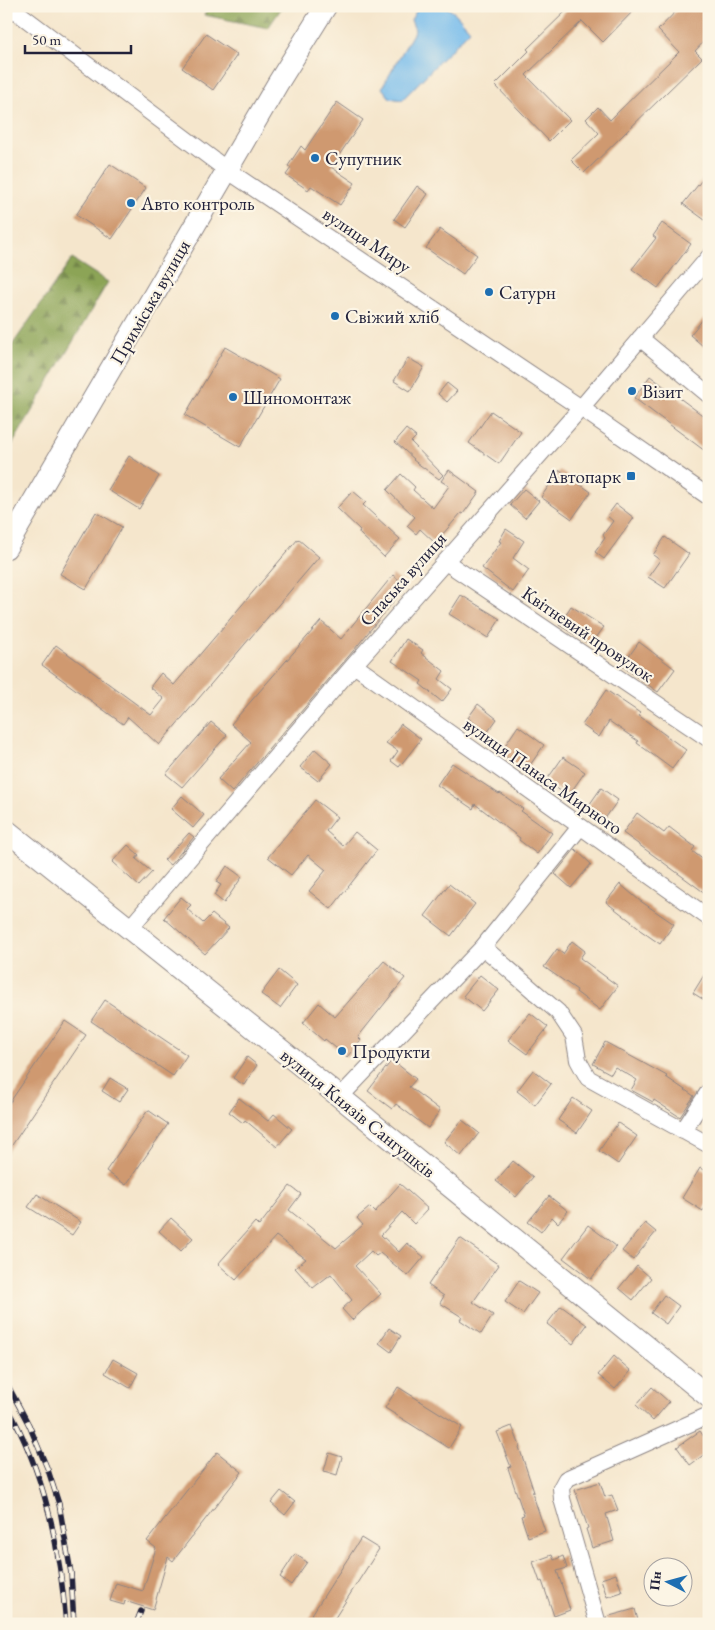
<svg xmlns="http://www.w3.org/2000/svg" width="715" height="1630" font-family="'EB Garamond',serif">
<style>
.forest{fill:url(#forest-firs);stroke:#576348}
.water{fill:#75bbec;stroke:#4c6e94}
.building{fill:#cf996f}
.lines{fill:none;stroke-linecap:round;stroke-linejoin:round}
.minor-casing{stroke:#8c8484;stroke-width:18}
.major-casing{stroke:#8c8484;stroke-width:23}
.minor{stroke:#fff;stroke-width:16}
.major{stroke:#fff;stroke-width:21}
.rail-casing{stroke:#22223b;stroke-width:5.5}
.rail{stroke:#fcf5e5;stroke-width:4;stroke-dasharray:11;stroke-linecap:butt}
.poi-dot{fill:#1f6fb2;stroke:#fcf5e5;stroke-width:2}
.labels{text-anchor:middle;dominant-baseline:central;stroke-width:4.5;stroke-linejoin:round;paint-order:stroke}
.poi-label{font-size:19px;fill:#22223b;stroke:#fcf5e5;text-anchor:start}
.street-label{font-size:19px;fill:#22223b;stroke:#fcf5e5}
</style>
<defs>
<pattern id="forest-firs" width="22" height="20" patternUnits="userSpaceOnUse" patternTransform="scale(1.25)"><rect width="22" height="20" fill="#8ca456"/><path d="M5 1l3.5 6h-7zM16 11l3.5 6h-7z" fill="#728548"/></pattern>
</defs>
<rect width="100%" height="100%" fill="#fcf5e5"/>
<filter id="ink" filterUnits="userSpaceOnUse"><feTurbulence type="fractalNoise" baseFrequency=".02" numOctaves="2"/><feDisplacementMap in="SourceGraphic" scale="10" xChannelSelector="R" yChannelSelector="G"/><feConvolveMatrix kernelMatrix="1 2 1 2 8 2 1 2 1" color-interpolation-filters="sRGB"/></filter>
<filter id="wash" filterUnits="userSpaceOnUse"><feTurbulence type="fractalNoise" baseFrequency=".0096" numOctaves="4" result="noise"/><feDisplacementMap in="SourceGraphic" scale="20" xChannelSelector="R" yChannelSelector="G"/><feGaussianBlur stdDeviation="1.12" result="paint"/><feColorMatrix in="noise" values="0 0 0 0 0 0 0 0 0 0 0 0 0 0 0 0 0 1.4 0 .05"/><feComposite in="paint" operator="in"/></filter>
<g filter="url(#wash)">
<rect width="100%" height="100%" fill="#f5e6cc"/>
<path class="forest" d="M210,6H283L268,28L204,15Z
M72,259L108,282L6,455V354Z"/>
<path class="water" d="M419,6H445L456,14L470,30L402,100L390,98L382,88L415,30L411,20Z"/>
<g id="blocks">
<path class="building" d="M571,6H638L603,42L582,21L526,75L570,120L549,141L495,85L529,51L527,49Z
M681,6H709V36L695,51L702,58L584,173L571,160L599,133L586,119L598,107L610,120L679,52L658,30Z
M206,34L237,55L213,90L182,68Z
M337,102L363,120L331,167L355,183L340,205L311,186L308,190L286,175L291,168L288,166L301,146L305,150Z
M110,164L146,188L112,239L76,215Z
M709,171V223L683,204Z
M417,186L428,194L405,227L394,219Z
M662,223L691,244L658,288L632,269L656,238L653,236Z
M440,229L477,255L463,274L426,248Z
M709,312V351L690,335Z
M225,347L280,379L240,447L185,415Z
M408,358L424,367L410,391L394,381Z
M650,376L709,420V454L634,398Z
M447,383L457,391L447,402L438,394Z
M491,411L521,432L499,464L469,443Z
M406,429L416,437L411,442L443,475L439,479L413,460L414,459L395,442Z
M129,456L159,476L139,509L108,490Z
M449,470L479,492L463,514L461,513L435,543L420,529L416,534L407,526L415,517L387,490L401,474L415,487L413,490L433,508L449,486L441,481Z
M560,470L591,492L572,519L541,497Z
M524,489L539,501L525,518L510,505Z
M353,491L366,502L363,505L400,539L384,557L359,533L360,530L337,508Z
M616,504L634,518L604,559L595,552L605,538L603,535L613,521L607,516Z
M96,512L122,527L86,589L60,574Z
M506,529L524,541L513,558L529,570L513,592L482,568L501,542L499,541Z
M665,537L689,554L665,588L648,577L660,560L653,555Z
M298,539L319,557L159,745L128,717L123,724L42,665L56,645L151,715L164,699L150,687L161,673L174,685Z
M393,575L406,586L354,650L232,792L218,779L251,742L231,724L321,621L341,639Z
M461,595L500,619L488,638L449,614Z
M571,606L604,627L591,645L559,625Z
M406,639L423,650L421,653L444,671L439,679L452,689L442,702L420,684L422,681L392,661Z
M639,642L675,669L658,692L622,666Z
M606,690L640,713L638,715L686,750L672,769L637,743L638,741L609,721L599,737L582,725Z
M478,704L497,719L487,733L468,718Z
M211,722L227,735L182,787L166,774Z
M401,724L421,739L399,767L391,761L398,751L386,743Z
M518,726L544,745L526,771L500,753Z
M315,749L332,764L318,781L300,767Z
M563,757L585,772L568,796L546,781Z
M452,763L499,794L500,793L523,809L521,811L552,833L537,854L519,840L520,838L475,804L473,809L437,785Z
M601,788L618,800L604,820L587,808Z
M182,796L204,815L193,828L171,809Z
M315,800L337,817L326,831L343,846L355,832L377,850L331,909L309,891L326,870L308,855L291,875L268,857Z
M637,813L664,833L669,827L695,847L692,851L709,864V896L623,833Z
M189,833L194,837L170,865L164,860Z
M128,845L139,855L136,859L152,872L139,886L112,862Z
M575,849L591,864L571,888L555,874Z
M227,866L242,877L224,903L214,895L221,885L216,882Z
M449,884L475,904L451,936L425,916Z
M620,884L639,900L674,924L660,944L640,930L641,929L606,902Z
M181,897L191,905L187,909L203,923L212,914L229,928L205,954L164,918Z
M572,941L585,951L580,958L618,986L600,1010L576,992L577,990L544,967L557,949L563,954Z
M384,961L405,978L358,1037L361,1040L347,1057L325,1039L324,1041L303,1023L319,1003L335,1017Z
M709,967V1003L693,993Z
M279,970L297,985L280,1008L261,994Z
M480,975L499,990L482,1011L463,996Z
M105,1000L187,1055L173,1076L91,1021Z
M530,1013L548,1027L527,1054L508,1040Z
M65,1021L86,1035L6,1154V1108Z
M605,1042L667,1076L666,1077L694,1096L680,1117L654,1100L653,1102L631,1090L637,1080L615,1067L611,1074L593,1064Z
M247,1057L257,1065L244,1085L233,1078Z
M392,1060L416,1079L409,1087L440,1110L428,1128L396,1104L392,1109L368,1091Z
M533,1070L551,1084L535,1105L517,1091Z
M110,1078L128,1089L119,1102L102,1091Z
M239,1098L268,1121L274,1114L292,1129L277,1147L245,1120L243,1123L229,1112Z
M573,1098L592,1111L577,1133L558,1120Z
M148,1110L168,1124L126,1185L106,1171Z
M462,1120L479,1133L461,1156L444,1142Z
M618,1123L637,1136L618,1164L599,1151Z
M513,1161L533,1177L516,1197L496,1181Z
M700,1168L709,1173V1201L703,1211L682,1198Z
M400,1184L428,1209L414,1224L402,1212L381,1235L399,1252L407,1243L424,1257L408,1276L380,1253L376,1256L371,1251L355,1266L381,1294L352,1320L342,1309L352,1300L331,1274L313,1288L295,1268L306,1259L276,1236L236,1280L218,1264L255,1222L259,1226L290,1186L301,1194L289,1210L336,1248L363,1225L357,1218L370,1207L375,1212Z
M37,1194L81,1222L72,1235L28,1207Z
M549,1196L568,1211L558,1223L552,1217L541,1232L528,1222Z
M171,1218L193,1238L181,1251L159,1231Z
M645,1223L656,1232L633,1260L622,1251Z
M588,1225L616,1246L591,1279L563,1258Z
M460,1238L499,1265L473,1302L493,1315L481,1334L460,1320L462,1317L440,1303L444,1296L428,1285Z
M637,1266L651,1278L633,1300L619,1288Z
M519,1281L538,1293L523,1314L505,1302Z
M664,1295L679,1306L666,1324L651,1313Z
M561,1306L587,1325L573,1344L547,1324Z
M389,1328L401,1336L391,1352L379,1343Z
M614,1356L631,1371L615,1389L598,1375Z
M113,1359L138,1373L130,1388L105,1373Z
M398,1387L462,1427L449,1448L385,1408Z
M652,1387L669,1402L653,1421L636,1405Z
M512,1426L520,1446L519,1447L534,1492H532L545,1531L528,1537L521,1516L524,1515L508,1468L511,1467L497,1432Z
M700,1431L709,1444V1451L690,1465L677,1447Z
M217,1452L242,1472L173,1561L168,1557L153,1610L125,1601L124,1605L110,1601L116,1583L143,1591L156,1548L147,1541Z
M329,1453L342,1457L337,1475L324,1471Z
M600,1482L605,1497L612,1495L618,1510L606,1514L614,1541L592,1548L586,1529L588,1528L575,1490Z
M281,1491L295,1502L285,1515L271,1503Z
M361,1538L379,1549L331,1624H316L309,1619Z
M295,1554L307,1562L291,1585L280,1577Z
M552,1555L554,1560L563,1556L567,1568L557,1571L570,1610L554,1616L542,1581L540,1582L533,1562Z
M616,1574L622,1592L607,1597L601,1579Z
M635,1609L639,1624H608L606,1617Z"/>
</g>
</g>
<g filter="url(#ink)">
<use href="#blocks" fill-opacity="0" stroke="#8c8484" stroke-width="1"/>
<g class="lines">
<defs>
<path id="minor" d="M9,6L227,170L581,408L709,497
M640,338L709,395
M446,562L709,739
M354,665L709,918
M129,929L354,665L581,408L709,257
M483,947L580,827
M340,1097L483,947L558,1012L574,1036L578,1060L588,1078L709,1145
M683,1131L709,1091
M598,1624L562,1499L561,1488L566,1479L709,1415"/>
<path id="major" d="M6,548L278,83L326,6
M6,830L340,1097L709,1397"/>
</defs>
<use href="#minor" class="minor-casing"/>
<use href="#major" class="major-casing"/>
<use href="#minor" class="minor"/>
<use href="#major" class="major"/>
<defs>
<path id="rail" d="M6,1382L29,1425L48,1470L59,1504L71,1573L74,1624
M6,1405C45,1472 60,1547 66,1624
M136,1624L141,1611"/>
</defs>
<use href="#rail" class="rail-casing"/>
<use href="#rail" class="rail"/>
</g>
</g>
<g class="poi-dot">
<circle cx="315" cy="158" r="5"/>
<circle cx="131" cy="203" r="5"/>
<circle cx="489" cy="292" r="5"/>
<circle cx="335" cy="316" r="5"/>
<circle cx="632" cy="391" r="5"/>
<circle cx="233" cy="397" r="5"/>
<rect x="626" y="471" width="10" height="10" rx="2.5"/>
<circle cx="342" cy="1051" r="5"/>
</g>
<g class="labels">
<g class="poi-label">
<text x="325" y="158">Супутник</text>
<text x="141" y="203">Авто контроль</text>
<text x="499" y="292">Сатурн</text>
<text x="345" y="316">Свіжий хліб</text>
<text x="642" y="391">Візит</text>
<text x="243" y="397">Шиномонтаж</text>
<text x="621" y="476" text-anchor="end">Автопарк</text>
<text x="352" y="1051">Продукти</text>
</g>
<g class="street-label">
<text transform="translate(367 240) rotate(34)">вулиця Миру</text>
<text transform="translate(150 302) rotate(-60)">Приміська вулиця</text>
<text transform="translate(403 579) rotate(-48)">Спаська вулиця</text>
<text transform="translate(588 634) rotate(34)">Квітневий провулок</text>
<text transform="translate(543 776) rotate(35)">вулиця Панаса Мирного</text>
<text transform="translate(358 1113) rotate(39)">вулиця Князів Сангушків</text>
</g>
</g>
<rect width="715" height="1630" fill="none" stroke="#fcf5e5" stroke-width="25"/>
<g transform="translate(668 1582) rotate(276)"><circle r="24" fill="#fcf5e5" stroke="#a5a1a1"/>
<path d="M0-4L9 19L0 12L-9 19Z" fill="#1f6fb2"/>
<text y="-8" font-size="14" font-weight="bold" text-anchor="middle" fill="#22223b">Пн</text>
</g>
<path d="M25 45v8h106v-8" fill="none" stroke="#22223b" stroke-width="2.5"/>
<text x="32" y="45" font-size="15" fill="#22223b" stroke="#fcf5e5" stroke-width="4" paint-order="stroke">50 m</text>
</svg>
